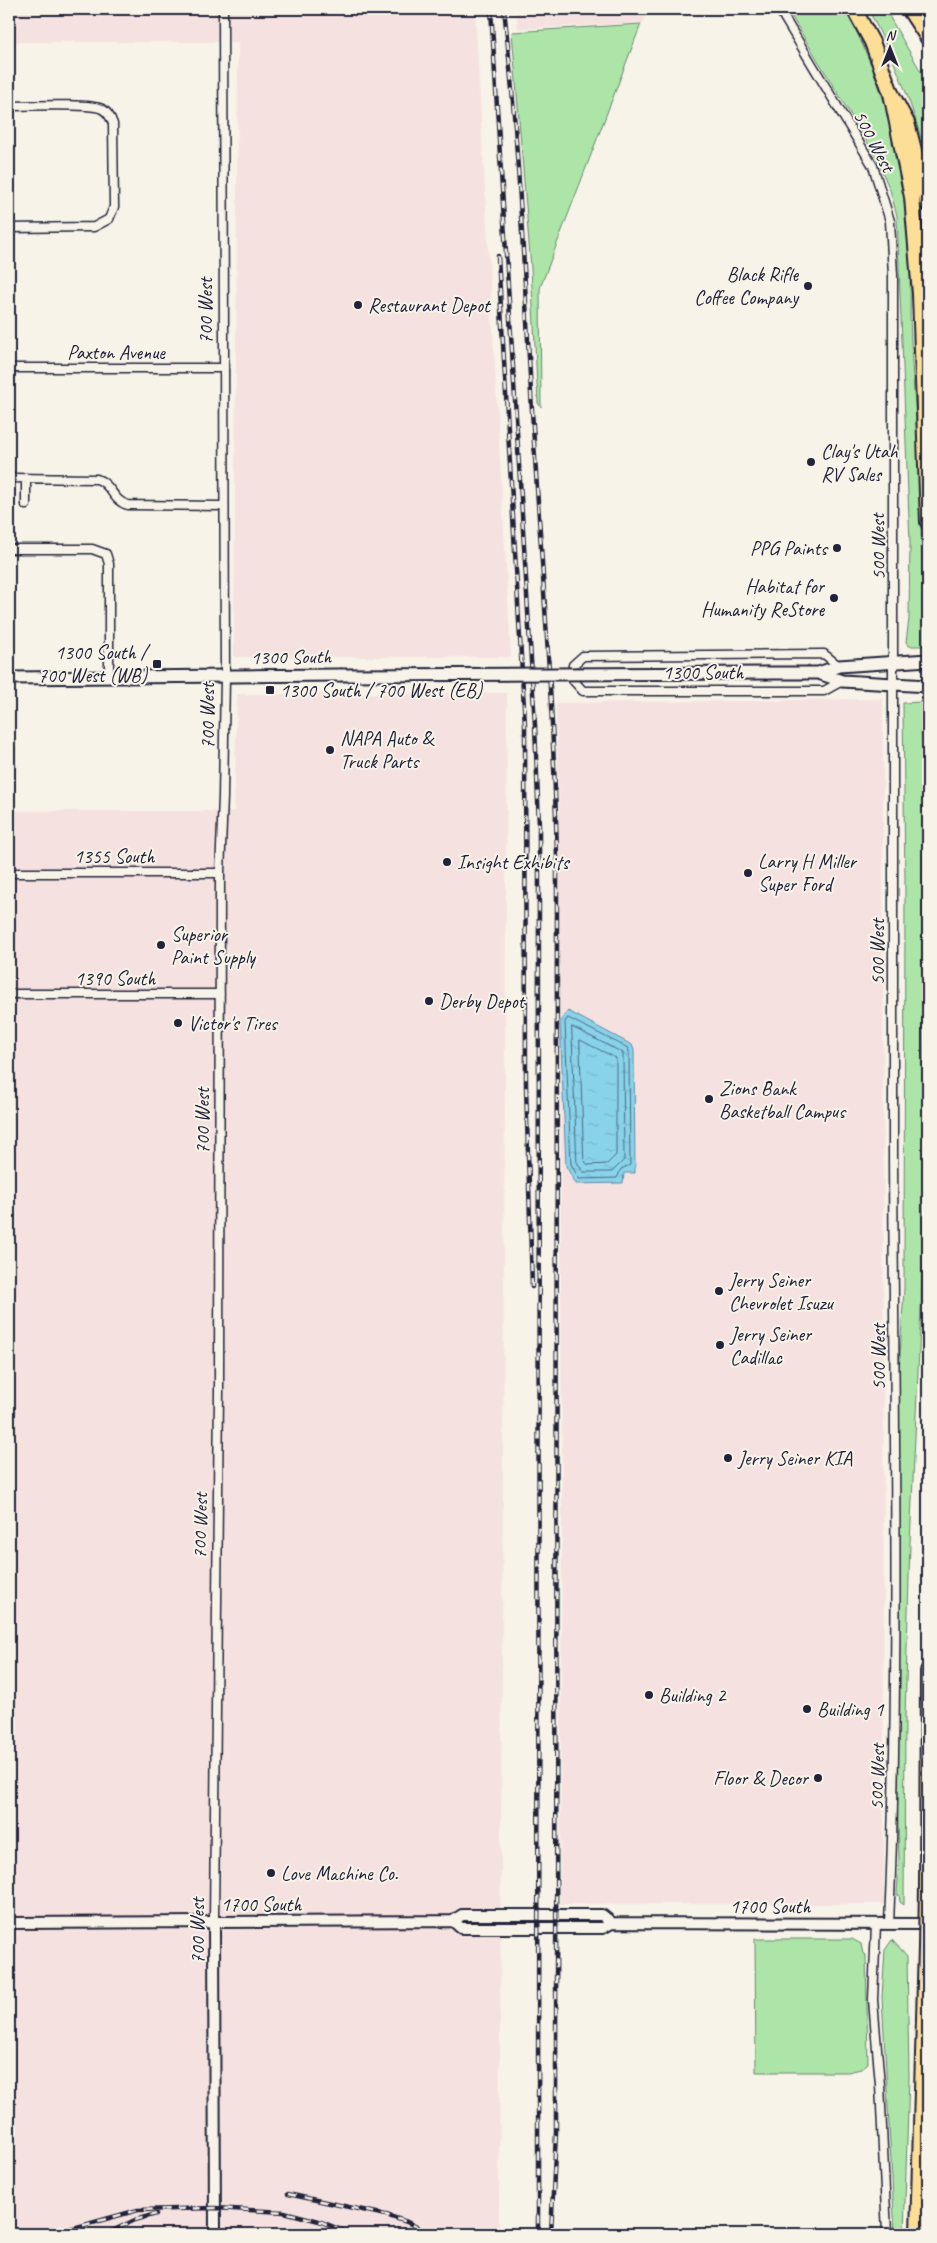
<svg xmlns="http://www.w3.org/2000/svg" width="937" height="2243" font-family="Caveat,sans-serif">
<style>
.built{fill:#f5e2e0}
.grass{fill:#ade5a8;stroke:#688472}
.water{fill:url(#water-ripples);stroke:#608ca4}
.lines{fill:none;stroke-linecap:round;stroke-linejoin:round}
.shore{stroke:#4b6981;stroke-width:1}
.minor-casing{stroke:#22223b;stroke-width:11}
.tertiary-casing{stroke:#22223b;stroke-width:14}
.secondary-casing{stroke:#22223b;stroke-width:15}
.motorway-casing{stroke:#22223b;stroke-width:18}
.minor{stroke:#f7f3e8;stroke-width:8}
.tertiary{stroke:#f7f3e8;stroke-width:10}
.secondary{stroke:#f7f3e8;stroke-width:11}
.motorway{stroke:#fcde96;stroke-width:14}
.rail-casing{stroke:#22223b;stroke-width:4.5}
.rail{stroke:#f7f3e8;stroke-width:2.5;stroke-dasharray:8;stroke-linecap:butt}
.secondary-bridge-casing{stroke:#22223b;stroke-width:15;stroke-linecap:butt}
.motorway-bridge-casing{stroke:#22223b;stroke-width:18;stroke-linecap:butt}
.secondary-bridge{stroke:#f7f3e8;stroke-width:11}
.motorway-bridge{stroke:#fcde96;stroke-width:14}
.poi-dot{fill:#22223b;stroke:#f7f3e8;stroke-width:2}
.labels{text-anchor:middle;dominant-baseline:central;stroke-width:4;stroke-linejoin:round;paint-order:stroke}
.street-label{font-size:20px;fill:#22223b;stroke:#f7f3e8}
.poi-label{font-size:20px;fill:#22223b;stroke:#f7f3e8;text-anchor:start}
</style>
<defs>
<pattern id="water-ripples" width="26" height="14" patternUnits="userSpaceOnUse" patternTransform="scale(1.25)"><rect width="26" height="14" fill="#89d3ea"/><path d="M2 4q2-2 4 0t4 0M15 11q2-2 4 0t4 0" fill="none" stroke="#76b5ca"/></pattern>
</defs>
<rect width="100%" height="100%" fill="#f7f3e8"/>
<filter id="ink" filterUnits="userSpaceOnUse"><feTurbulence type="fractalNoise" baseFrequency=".02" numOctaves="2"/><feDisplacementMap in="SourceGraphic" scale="10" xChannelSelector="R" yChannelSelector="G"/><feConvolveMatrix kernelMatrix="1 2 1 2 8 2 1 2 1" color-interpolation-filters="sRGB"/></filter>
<g filter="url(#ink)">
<path class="built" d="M9,9H475L511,657H234L238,42H9Z
M516,9H649L643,23L518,29Z
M507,693L499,2234H9V811H234L237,694Z
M883,699L884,1904H560L562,1507L559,809L556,703Z"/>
<path class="grass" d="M787,9H845C884,81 905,163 910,244C911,277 909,310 911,343C912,373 915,403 917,434C921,503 922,573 925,642L922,646H909L906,642L909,619L910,543L897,216L890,190L875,155Z
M868,9H885L928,84V168C917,113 894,58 868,9Z
M641,24L540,288L541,407L538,403L531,268L512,32Z
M921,702L924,710L921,732L923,745L924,770L922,956L925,1158L921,1308L910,1543L905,1717L904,1905L900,1902L899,1895H897L899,1861L897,1791V1485L899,1373L904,1288L905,883L903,703Z
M9,746H15L14,811H9Z
M755,1939H852L861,1944L863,1954L866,1955L868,2063L861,2069L848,2072H756Z
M892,1940L907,1956L909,2077L904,2234H895L882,1997L885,1950Z"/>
<path class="water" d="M568,1011L632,1045L634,1050L635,1173H624L623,1183L576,1184L566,1166L560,1021Z"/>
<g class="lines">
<path class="shore" d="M568,1018L628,1048L629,1051L630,1165L621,1169L617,1178L579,1179L571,1164L565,1023Z
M572,1027L623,1053L624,1160L612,1172H583L577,1162Z
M580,1040L616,1058V1155L607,1164L588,1165L584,1160Z"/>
<defs>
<path id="minor" d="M779,9L873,166L890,221L893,275C894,568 893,861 893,1153C894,1410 900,1667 889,1924
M9,106C26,106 90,103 102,109C108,112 111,118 113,124L114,207L109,219L94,227L9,228
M9,368H222
M9,478L97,479C112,484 112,501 128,505L223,506
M26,478V505
M9,549H92L106,554L109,564V678
M839,666L824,654L583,656L573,665V680L583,691H824L842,681
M9,873H220
M9,994H220
M214,1922L219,1390L220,873L223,797L225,677L223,9
M876,1924L873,2000L880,2085L887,2234"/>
<path id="tertiary" d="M453,1921L461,1928H603L612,1923L928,1924
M214,1922L215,2234
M9,1923L453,1921L462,1915H602L612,1923"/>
<path id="secondary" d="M767,673H818L839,666L928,660
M818,673L842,681L928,686
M9,678L340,675"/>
<path id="motorway" d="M854,9L872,42L891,93L907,123L928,204
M909,9L928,38
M891,93L912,197L920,294L928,522
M927,1886L928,1671
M918,2234L926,1947"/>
</defs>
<use href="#minor" class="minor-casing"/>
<use href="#tertiary" class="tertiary-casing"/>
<use href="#secondary" class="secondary-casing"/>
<use href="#motorway" class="motorway-casing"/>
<use href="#minor" class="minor"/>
<use href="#tertiary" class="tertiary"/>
<use href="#secondary" class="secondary"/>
<use href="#motorway" class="motorway"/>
<defs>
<path id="rail" d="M491,9L535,725L539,826L538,2234
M504,9C519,142 524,276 532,410C541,559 554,708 557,858L556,2133L551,2234
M498,256L525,725L526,1085L532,1287
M288,2194L386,2215L407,2222L430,2234
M52,2234L138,2210L215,2208L284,2212L319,2221L352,2234
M106,2234L135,2220L156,2214"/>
</defs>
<use href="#rail" class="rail-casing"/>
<use href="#rail" class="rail"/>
<defs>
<path id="secondary-bridge" d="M340,675L767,673"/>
<path id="motorway-bridge" d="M926,1947L927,1886"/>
</defs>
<use href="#secondary-bridge" class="secondary-bridge-casing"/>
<use href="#motorway-bridge" class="motorway-bridge-casing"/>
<use href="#secondary-bridge" class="secondary-bridge"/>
<use href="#motorway-bridge" class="motorway-bridge"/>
</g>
</g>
<g class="poi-dot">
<circle cx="808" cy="286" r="5"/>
<circle cx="358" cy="305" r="5"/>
<circle cx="811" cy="462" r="5"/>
<circle cx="837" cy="548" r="5"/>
<circle cx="834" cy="598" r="5"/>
<rect x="152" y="659" width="10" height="10" rx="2.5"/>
<rect x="265" y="685" width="10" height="10" rx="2.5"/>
<circle cx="330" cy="750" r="5"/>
<circle cx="447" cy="862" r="5"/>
<circle cx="748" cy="873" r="5"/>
<circle cx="161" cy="945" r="5"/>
<circle cx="429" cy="1001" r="5"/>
<circle cx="178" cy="1023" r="5"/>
<circle cx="709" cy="1099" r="5"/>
<circle cx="719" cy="1291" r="5"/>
<circle cx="720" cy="1345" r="5"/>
<circle cx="728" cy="1458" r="5"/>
<circle cx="649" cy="1695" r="5"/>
<circle cx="807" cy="1709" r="5"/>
<circle cx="818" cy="1778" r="5"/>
<circle cx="271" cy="1873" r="5"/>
</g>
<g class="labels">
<g class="street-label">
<text transform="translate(874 141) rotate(62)">500 West</text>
<text transform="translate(205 311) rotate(-90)">700 West</text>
<text x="116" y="352">Paxton Avenue</text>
<text transform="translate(878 547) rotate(-91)">500 West</text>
<text transform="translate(291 657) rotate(-1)">1300 South</text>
<text x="703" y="672">1300 South</text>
<text transform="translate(207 716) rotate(-90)">700 West</text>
<text x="114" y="856">1355 South</text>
<text transform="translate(877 952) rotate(-90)">500 West</text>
<text x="115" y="978">1390 South</text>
<text transform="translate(202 1121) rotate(-90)">700 West</text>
<text transform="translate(878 1357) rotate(-90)">500 West</text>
<text transform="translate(200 1526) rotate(-89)">700 West</text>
<text transform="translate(877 1777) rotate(-89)">500 West</text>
<text x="261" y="1904">1700 South</text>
<text x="770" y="1906">1700 South</text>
<text transform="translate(197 1931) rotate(-90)">700 West</text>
</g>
<g class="poi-label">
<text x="798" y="274" text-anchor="end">Black Rifle<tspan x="798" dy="23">Coffee Company</tspan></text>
<text x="368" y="305">Restaurant Depot</text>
<text x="821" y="451">Clay's Utah<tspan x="821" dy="23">RV Sales</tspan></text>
<text x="827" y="548" text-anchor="end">PPG Paints</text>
<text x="824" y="586" text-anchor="end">Habitat for<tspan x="824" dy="23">Humanity ReStore</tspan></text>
<text x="147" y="652" text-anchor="end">1300 South /<tspan x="147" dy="23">700 West (WB)</tspan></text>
<text x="280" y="690">1300 South / 700 West (EB)</text>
<text x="340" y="738">NAPA Auto &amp;<tspan x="340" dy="23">Truck Parts</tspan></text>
<text x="758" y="861">Larry H Miller<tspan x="758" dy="23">Super Ford</tspan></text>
<text x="457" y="862">Insight Exhibits</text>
<text x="171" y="934">Superior<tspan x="171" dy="23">Paint Supply</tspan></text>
<text x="439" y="1001">Derby Depot</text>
<text x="188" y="1023">Victor's Tires</text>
<text x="719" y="1088">Zions Bank<tspan x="719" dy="23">Basketball Campus</tspan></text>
<text x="729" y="1280">Jerry Seiner<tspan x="729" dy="23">Chevrolet Isuzu</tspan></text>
<text x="730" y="1334">Jerry Seiner<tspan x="730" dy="23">Cadillac</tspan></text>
<text x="738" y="1458">Jerry Seiner KIA</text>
<text x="659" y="1695">Building 2</text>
<text x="817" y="1709">Building 1</text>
<text x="808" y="1778" text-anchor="end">Floor &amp; Decor</text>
<text x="281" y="1873">Love Machine Co.</text>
</g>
</g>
<rect width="937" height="2243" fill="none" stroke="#f7f3e8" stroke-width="30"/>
<rect x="15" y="15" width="907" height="2213" fill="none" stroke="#22223b" stroke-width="2" filter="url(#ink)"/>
<g transform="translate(890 48)" stroke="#f7f3e8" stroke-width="4" paint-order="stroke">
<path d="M0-4L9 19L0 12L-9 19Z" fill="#22223b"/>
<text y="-8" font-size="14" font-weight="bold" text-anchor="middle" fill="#22223b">N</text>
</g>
</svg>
